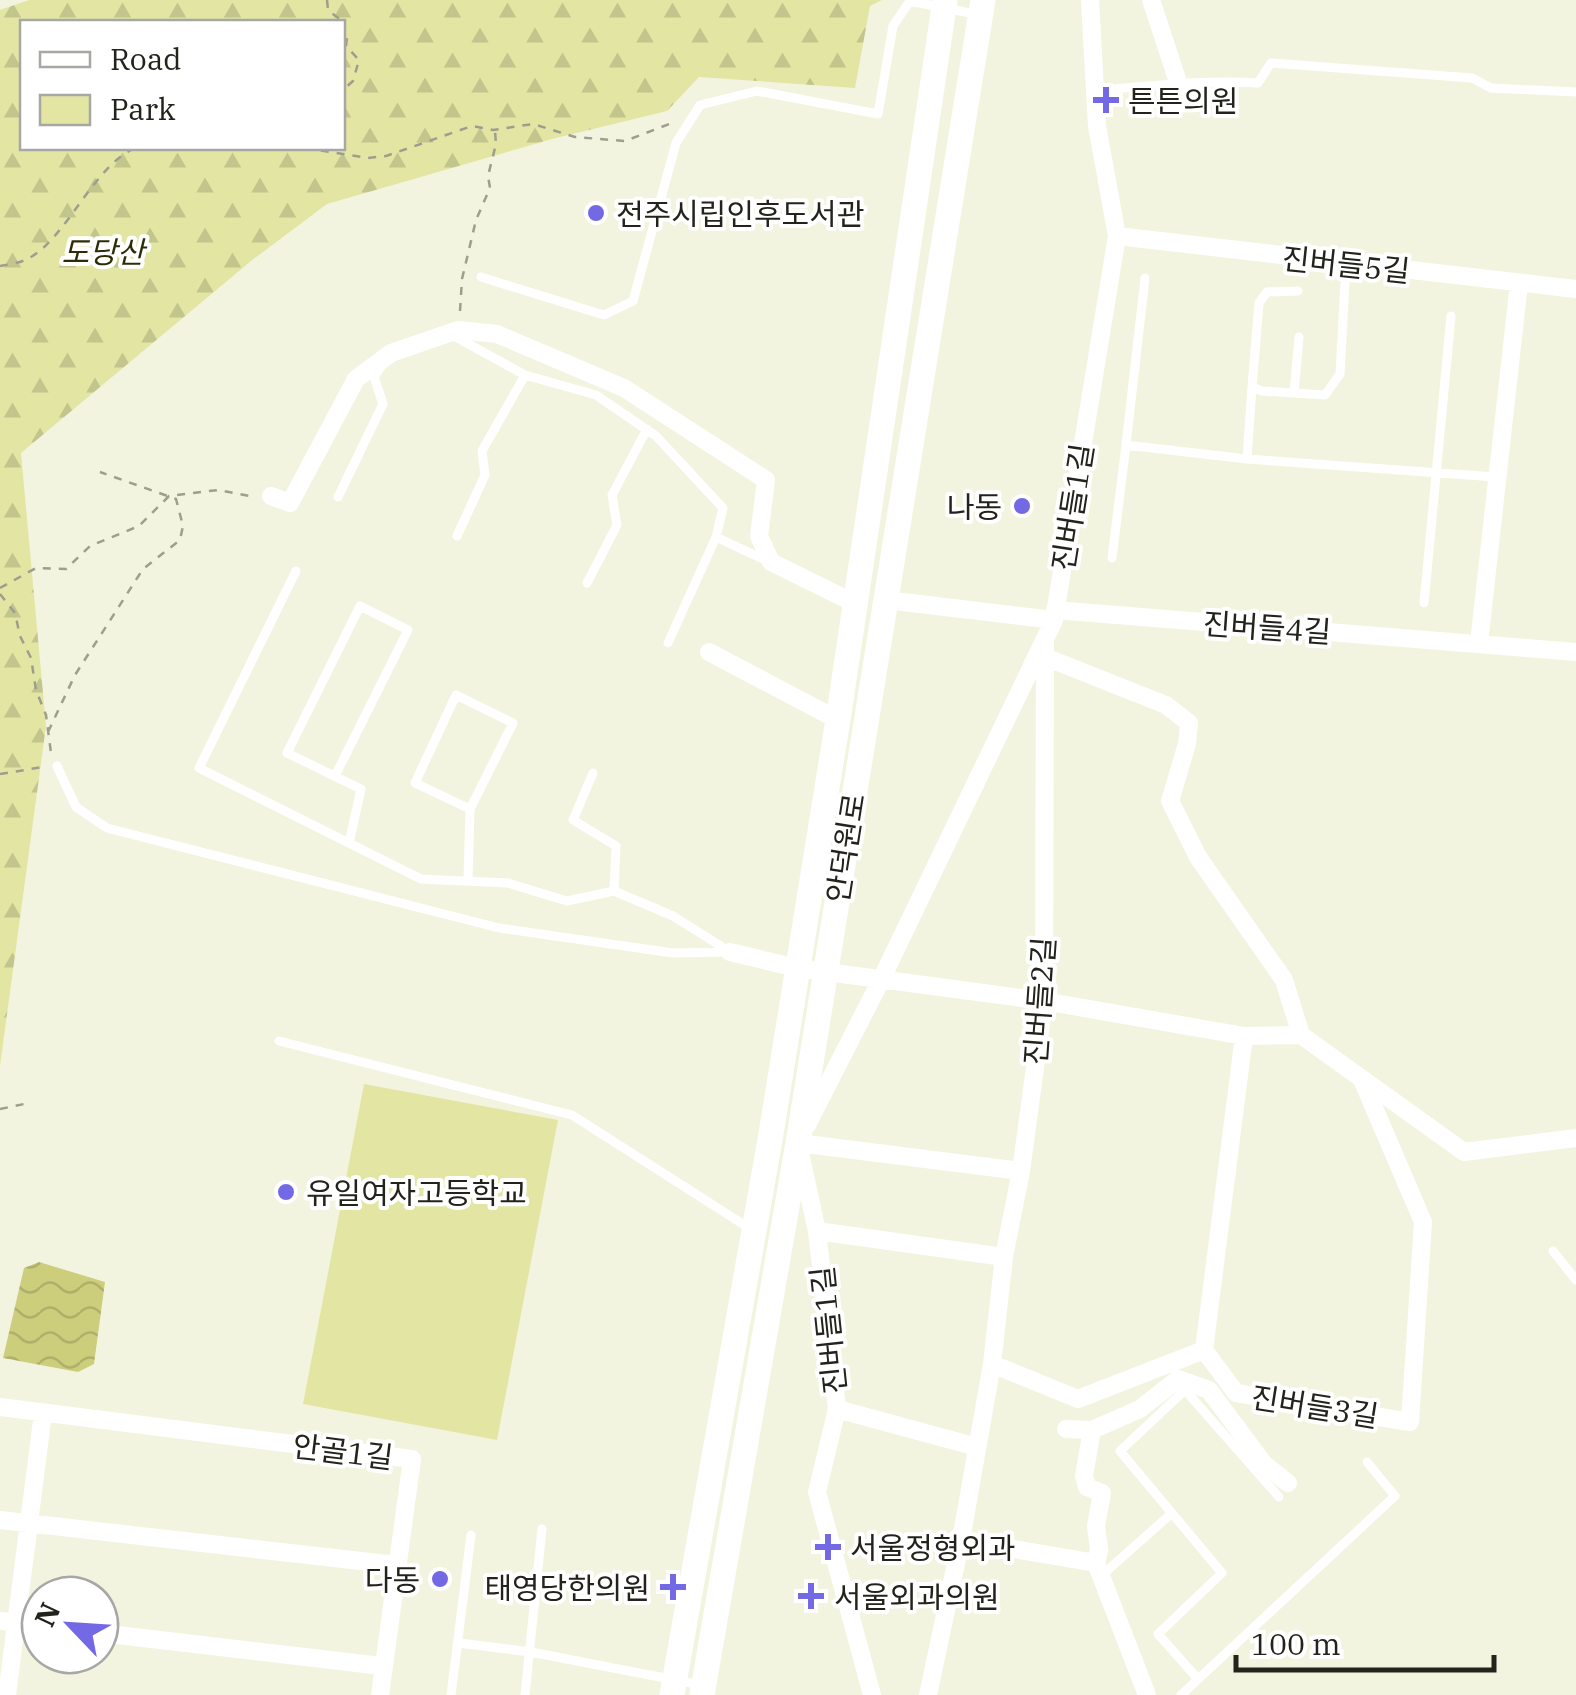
<svg xmlns="http://www.w3.org/2000/svg" width="1576" height="1695" font-family="'IBM Plex Serif','Noto Sans KR',serif">
<style>
.green{fill:#e3e6a3}
.forest{fill:url(#forest-firs);fill-rule:evenodd}
.water{fill:url(#water-waves)}
.lines{fill:none;stroke-linecap:round;stroke-linejoin:round}
.path{stroke:#9d9e8e;stroke-width:2.5;stroke-dasharray:8 8;stroke-linecap:butt}
.lane{stroke:#fff;stroke-width:9}
.street{stroke:#fff;stroke-width:18}
.secondary{stroke:#fff;stroke-width:25}
.poi-dot{fill:#7469e4;stroke:#fff;stroke-width:4}
.labels{text-anchor:middle;dominant-baseline:central;stroke-width:8;stroke-linejoin:round;paint-order:stroke}
.poi-label{font-size:30px;fill:#23231c;stroke:#fff;text-anchor:start}
.park-label{font-size:30px;font-style:italic;fill:#2c2c07;stroke:#fff}
.street-label{font-size:30px;fill:#23231c;stroke:#fff}
</style>
<defs>
<pattern id="forest-firs" width="22" height="20" patternUnits="userSpaceOnUse" patternTransform="scale(2.5)"><rect width="22" height="20" fill="#e3e6a3"/><path d="M5 1l3.5 6h-7zM16 11l3.5 6h-7z" fill="#c2c58c"/></pattern>
<pattern id="water-waves" width="16" height="10" patternUnits="userSpaceOnUse" patternTransform="scale(2.5)"><rect width="16" height="10" fill="#ccce7b"/><path d="M0 5q4-4 8 0t8 0" fill="none" stroke="#afb16a"/></pattern>
</defs>
<rect width="100%" height="100%" fill="#f3f4df"/>
<path class="green" d="M364,1084L558,1120L497,1440L303,1404Z"/>
<path class="forest" d="M29,0H882L870,6L855,88L699,77L667,111L552,139L327,204L251,261L21,453L46,726L0,1066V10ZM22,22H342V148H22Z"/>
<path class="water" d="M39,1262L105,1282L94,1364L78,1372L3,1358L24,1268Z"/>
<g class="lines">
<path class="path" d="M327,0L328,10L342,21
M342,23L347,37L346,46L359,60L353,81L342,91
M305,148L368,158L386,156L472,126L493,130L533,124L575,137L625,141L672,123
M0,266C10,264 22,263 31,257C67,236 95,165 135,148
M460,311L462,279L476,220L490,188L488,176L496,144L495,131
M0,588L36,568L66,569L90,546L139,526L169,496L218,490L255,497
M0,594L15,613L20,636L31,658L36,690L46,715L51,753
M48,732L75,675L143,569L180,540L183,526L176,499L100,472
M0,774L43,767
M0,1109L24,1104"/>
<path class="lane" d="M1095,90C1149,87 1204,79 1258,83L1271,63L1472,78L1491,88L1576,92
M481,277L604,315L633,301L676,143L700,105L757,91L878,114L893,26L910,1L980,15
M1298,291L1267,292L1259,303L1252,387L1262,391L1325,395L1340,374L1346,264
M454,336L525,375L596,395L656,436L723,508L716,537
M1252,387L1247,459L1496,477
M1294,393L1299,337
M1126,445L1145,278
M338,497L383,404L374,377L381,367
M457,536L485,475L482,451L525,375
M1112,558L1126,445L1247,459
M296,571L199,768L421,879L508,883L567,901L614,891
M587,583L617,525L612,495L647,429
M1424,603L1451,316
M668,643L716,537L767,561
M57,766L76,807L107,828L499,928L673,953L730,952
M593,773L573,820L616,846L614,891L673,916L727,950
M335,776L408,630L360,606L287,753L361,789L349,843
M468,879L470,809L415,783L456,695L513,723L470,809
M279,1041L572,1115L749,1228
M1553,1251L1576,1280
M1101,1576L1172,1513
M459,1643L531,1652L701,1685
M1198,1679L1158,1634L1222,1573L1120,1451L1185,1390L1279,1497
M451,1695L471,1535
M525,1695L542,1529
M1181,1695L1395,1496L1367,1462"/>
<path class="street" d="M1151,0L1179,85
M1117,236L1576,289
M271,496L290,503L356,379L391,353L458,330L497,334L624,388L766,480L759,536L771,562L856,604
M886,600L1054,620
M1055,610L1576,652
M1479,643L1519,283
M709,652L838,720
M1045,657L1166,705L1189,723L1187,744L1170,801L1198,857L1284,980L1301,1035L1464,1152L1576,1138
M730,952L797,968L1044,1001L1244,1036L1301,1035
M1244,1036L1204,1350L1236,1393L1410,1422L1423,1222L1363,1082
M807,1125L882,978L1054,620L1117,236L1097,126L1090,0
M798,1143L1021,1171
M800,1153L817,1231L837,1409L817,1492L872,1695
M817,1231L1004,1257
M992,1364L1078,1399L1204,1350
M0,1407L412,1459L380,1695
M837,1409L977,1447
M1066,1429L1092,1430L1084,1476L1087,1487L1102,1493L1096,1526L1099,1550L1096,1563
M1092,1430L1140,1409L1178,1379L1209,1390L1264,1464L1288,1483
M0,1520L396,1565
M961,1540L1096,1563L1147,1695
M0,1621L40,1625
M100,1633L382,1666
M7,1695L43,1413
M928,1695L961,1540L992,1364L1004,1257L1021,1171L1044,1001L1045,641"/>
<path class="secondary" d="M672,1695L770,1140L838,720L945,0
M702,1695L798,1143L983,0"/>
</g>
<g class="poi-dot">
<path d="M1101 85h10v10h10v10h-10v10h-10v-10h-10v-10h10z"/>
<circle cx="596" cy="213" r="10"/>
<circle cx="1022" cy="506" r="10"/>
<circle cx="286" cy="1192" r="10"/>
<path d="M823 1532h10v10h10v10h-10v10h-10v-10h-10v-10h10z"/>
<circle cx="440" cy="1579" r="10"/>
<path d="M668 1572h10v10h10v10h-10v10h-10v-10h-10v-10h10z"/>
<path d="M806 1581h10v10h10v10h-10v10h-10v-10h-10v-10h10z"/>
</g>
<g class="labels">
<g class="poi-label">
<text x="1128" y="100">튼튼의원</text>
<text x="616" y="213">전주시립인후도서관</text>
<text x="1002" y="506" text-anchor="end">나동</text>
<text x="306" y="1192">유일여자고등학교</text>
<text x="850" y="1547">서울정형외과</text>
<text x="420" y="1579" text-anchor="end">다동</text>
<text x="650" y="1587" text-anchor="end">태영당한의원</text>
<text x="834" y="1596">서울외과의원</text>
</g>
<g class="park-label">
<text x="103" y="251">도당산</text>
</g>
<g class="street-label">
<text transform="translate(1346 264) rotate(6)">진버들5길</text>
<text transform="translate(1072 507) rotate(-81)">진버들1길</text>
<text transform="translate(1267 627) rotate(4)">진버들4길</text>
<text transform="translate(845 848) rotate(-81)">안덕원로</text>
<text transform="translate(1039 1001) rotate(-86)">진버들2길</text>
<text transform="translate(828 1330) rotate(-96)">진버들1길</text>
<text transform="translate(1315 1406) rotate(9)">진버들3길</text>
<text transform="translate(343 1451) rotate(7)">안골1길</text>
</g>
</g>
<rect x="20" y="20" width="325" height="130" fill="#ffffff" stroke="#a7a7a4" stroke-width="2.5"/>
<rect x="40" y="52" width="50" height="15" fill="#ffffff" stroke="#a7a7a4" stroke-width="2.5"/>
<text x="110" y="70" font-size="30" fill="#23231c">Road</text>
<rect x="40" y="95" width="50" height="30" fill="#e3e6a3" stroke="#a7a7a4" stroke-width="2.5"/>
<text x="110" y="120" font-size="30" fill="#23231c">Park</text>
<g transform="translate(70 1625) rotate(295)"><circle r="48" fill="#ffffff" stroke="#a7a7a4" stroke-width="2.5"/>
<path d="M0-8L18 38L0 25L-18 38Z" fill="#7469e4"/>
<text y="-15" font-size="28" font-weight="bold" text-anchor="middle" fill="#23231c">N</text>
</g>
<path d="M1236 1655v15h258v-15" fill="none" stroke="#23231c" stroke-width="5"/>
<text x="1251" y="1655" font-size="30" fill="#23231c" stroke="#ffffff" stroke-width="8" paint-order="stroke">100 m</text>
</svg>
